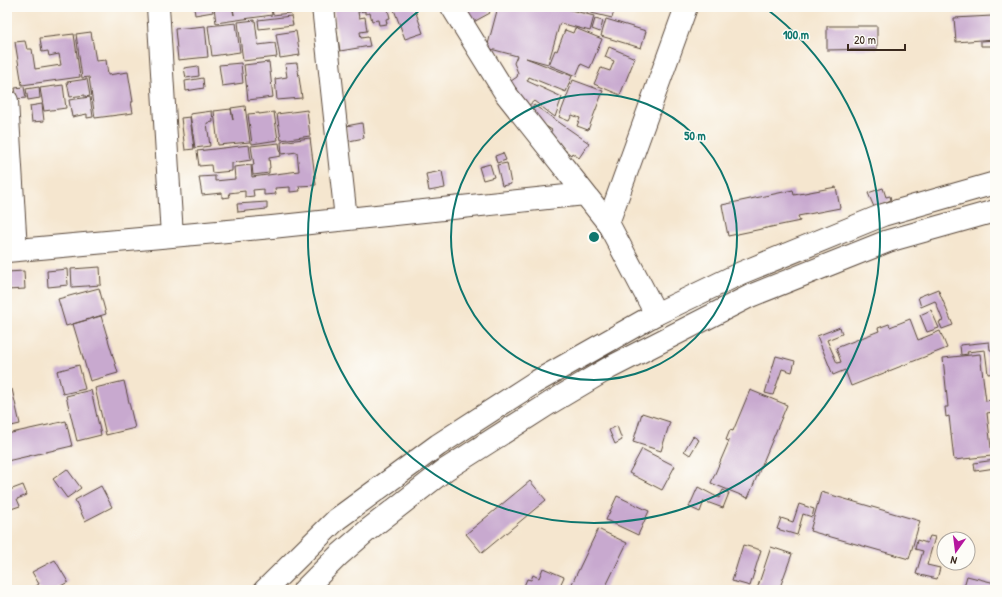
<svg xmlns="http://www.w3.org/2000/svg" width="1002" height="597" font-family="'Patrick Hand',sans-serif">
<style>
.building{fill:#c8a9cf}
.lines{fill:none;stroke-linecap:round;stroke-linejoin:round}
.minor-casing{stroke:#574639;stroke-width:24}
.tertiary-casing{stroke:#574639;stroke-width:24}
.minor{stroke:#fff;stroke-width:22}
.tertiary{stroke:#fff;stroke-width:22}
.ring{fill:none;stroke:#0f766e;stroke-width:2}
.centre{fill:#0f766e;stroke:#fdfcf7;stroke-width:2}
.ring-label{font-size:12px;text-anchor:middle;font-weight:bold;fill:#0f766e;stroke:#fdfcf7;stroke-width:3;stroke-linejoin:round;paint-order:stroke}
</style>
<rect width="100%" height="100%" fill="#fdfcf7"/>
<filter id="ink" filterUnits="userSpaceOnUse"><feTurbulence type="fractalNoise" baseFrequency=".025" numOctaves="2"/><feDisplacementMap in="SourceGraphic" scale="8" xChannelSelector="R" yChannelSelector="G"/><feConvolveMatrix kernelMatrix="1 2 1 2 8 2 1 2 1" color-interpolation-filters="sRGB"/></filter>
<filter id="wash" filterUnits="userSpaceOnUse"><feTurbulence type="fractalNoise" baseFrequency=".012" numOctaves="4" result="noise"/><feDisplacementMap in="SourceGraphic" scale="16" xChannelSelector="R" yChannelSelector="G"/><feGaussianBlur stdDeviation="0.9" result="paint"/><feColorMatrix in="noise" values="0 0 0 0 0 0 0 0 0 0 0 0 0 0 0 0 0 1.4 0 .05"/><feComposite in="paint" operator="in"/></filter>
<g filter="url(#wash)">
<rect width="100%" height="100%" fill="#f5e6cf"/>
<g id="blocks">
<path class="building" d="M194,7H212L213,12L195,15Z
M214,7H232L234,15L233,7H271L272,15L216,23Z
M272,7H298V12L273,15Z
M333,7H391V9L388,10L390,18L386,19L387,24L379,25L378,20L372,21L370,13L365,14V11L358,12L359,18L365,17L367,31L360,32L361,38L368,37L370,46L340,51Z
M393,7H414L423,33L405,39Z
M458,7H487L490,13L468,25Z
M498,7H559L594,16L590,31L560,23L548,64L526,58L572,76L566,92L529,77L527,81L562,97L555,117L534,101L527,107L508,83L517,77L518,73L514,63L517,56L487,48Z
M575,7H615L612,18L575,9Z
M291,16L293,25L259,29L258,20Z
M992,16L994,39L956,42L954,18Z
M595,19L603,21L600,32L592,29Z
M606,19L646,31L641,48L601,36Z
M255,20L258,45L275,43L277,57L243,61L238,22Z
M236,23L240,52L212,56L208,26Z
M205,26L208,57L178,60L175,29Z
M827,26H877V49L827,50Z
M575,28L602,39L590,68L581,64L576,76L549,65L555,50L557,51L565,30L573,33Z
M296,31L300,55L280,58L276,34Z
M91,32L96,61L106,60L108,75L128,72L133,102H131L133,113L95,118L89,77L82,78L76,34Z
M74,34L80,77L22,85L15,42L25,41L27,49H32L35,69L61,65L59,54L49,56L48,51L42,52L40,38Z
M995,40V46H981V41Z
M609,47L635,58L620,95L594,84L601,68L610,71L614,61L605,57Z
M269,62L273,97L248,100L244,65Z
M241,63L243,83L222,86L219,65Z
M297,63L302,98L277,100L275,79L287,77L285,64Z
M198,66L199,76L186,78L184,68Z
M203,78L204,88L186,91L185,81Z
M87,79L90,96L85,97V95L70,97L67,82Z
M573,80L603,91L588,130L577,126L580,118L572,115L569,121L559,117Z
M63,85L66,108L44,111L40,88Z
M24,87L26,98L17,99L15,88Z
M39,87L40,98L28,100L26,89Z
M90,97L93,117L87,118V114L72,117L69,100Z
M42,104L44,121L32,122L30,106Z
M534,105L589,143L579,158L572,153L571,155L548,136L552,130L533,118L530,112Z
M245,106L250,142L218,145L214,111L231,109L233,120L231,108Z
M307,110L310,136L281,140L277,114Z
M212,111L213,122L207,123L210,146L195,148L190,114Z
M274,112L278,140L252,144L248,114L259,113V114Z
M190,117L194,149L185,150L181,118Z
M362,123L364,138L349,141L346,126Z
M310,138L316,185L299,186L300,191L290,192V187L275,188L276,194L264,195V189L253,190L254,196L245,197V191L229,193L230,197L222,198V193L202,195L199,177L215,176V181L235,179L234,167L251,165L252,177L299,171L297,152L282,154L281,142Z
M279,143L281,156L269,158L270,168H269V173L253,175L252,165H254L251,146Z
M249,145L251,160L232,163V171L212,173L211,165L199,166L197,151Z
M503,153L506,160L497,163L495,156Z
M507,163L511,184L502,186L497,165Z
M490,164L494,177L483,180L479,167Z
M442,171L445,188L429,191L426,174Z
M836,187L840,208L798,216L800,221L728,236L722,205L793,190L794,195Z
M883,188L886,197L890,196L891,200L874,207L868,193Z
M267,202V209L238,212L237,204Z
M100,267L101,285L72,287L71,269Z
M67,269L68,285L48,287L47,271Z
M24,271L25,289L7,290V272Z
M99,288L106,314L66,326L58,299Z
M938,289L953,325L942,329L939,322L943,321L935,301L921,307L918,297Z
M931,310L939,328L927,332L920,315Z
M101,316L118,373L90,381L73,324Z
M910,319L918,340L940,331L947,348L851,386L845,370L833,375L817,336L840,327L842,334L827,340L837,363L841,362L836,348L879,331L878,328L889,324L890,327Z
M989,342L990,350H995V373L988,374L985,350L967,352L968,354L961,355L960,345Z
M980,354L986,401L991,400L993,412L987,413L992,456L954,460L949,416L946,417L945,407H948L943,358Z
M776,356L795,361L792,372L782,369L773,395L765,393Z
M79,365L85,389L63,394L57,371Z
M124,381L135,428L106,435L95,388Z
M12,389L20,424L7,427V391Z
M91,390L101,435L77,441L66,396Z
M750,390L787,405L748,498L711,483L729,441L726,440L730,430L733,431Z
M642,413L670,422L661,451L633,442Z
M66,421L72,446L7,461V434Z
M617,426L622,440L615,444L609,430Z
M693,436L699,440L690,455L684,451Z
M642,449L675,466L662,490L629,473Z
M995,460V468L975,471L974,463Z
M67,469L81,488L67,498L53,479Z
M530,481L546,500L482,553L466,534Z
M23,485L27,495L17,499L20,506L11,509L7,498V491Z
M101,486L112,507L85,521L75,500Z
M698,487L719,498L723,490L729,493L723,508L704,501L700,512L689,507Z
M821,492L920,521L909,559L810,531Z
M617,496L649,511L638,535L606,520Z
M799,504L814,509L812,517L803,514L797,535L777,529L781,518L793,522Z
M598,529L627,543L604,590H569Z
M930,536L935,537L927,565L940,568L937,579L916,574L923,551L915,549L917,540L927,543Z
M743,545L761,550L750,586L732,581Z
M771,547L792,554L779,590H759L757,589Z
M55,560L68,582L54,590H39L36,586L39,584L32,572Z
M543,568L564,577L558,590H529L530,588L524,586L527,579L531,580L533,575L539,578Z
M967,576L995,583V590H963Z"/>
</g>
</g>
<g filter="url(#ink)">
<use href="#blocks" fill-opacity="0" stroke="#574639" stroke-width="1"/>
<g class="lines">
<defs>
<path id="minor" d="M158,7L172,236
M323,7L346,219
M452,7L506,94L608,223L656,314
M7,101L16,250
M608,223L686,7
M7,251L272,227L585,194"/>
<path id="tertiary" d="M265,590L337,519L438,445L534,383L656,314L741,273L883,215L995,183
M304,590L338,556L368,530L445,470L550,403L609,368L750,296L888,241L995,211"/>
</defs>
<use href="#minor" class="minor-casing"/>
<use href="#tertiary" class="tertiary-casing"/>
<use href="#minor" class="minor"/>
<use href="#tertiary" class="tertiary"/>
</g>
</g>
<g class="ring">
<circle cx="594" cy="237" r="143"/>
<path d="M764 7A286 286 0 1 1 424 7"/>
</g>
<circle cx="594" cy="237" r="6" class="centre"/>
<g class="ring-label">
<text x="796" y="39">100 m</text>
<text x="695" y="140">50 m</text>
</g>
<rect width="1002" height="597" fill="none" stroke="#fdfcf7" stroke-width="24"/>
<g transform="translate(956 551) rotate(194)"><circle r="19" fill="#fdfcf7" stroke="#afa8a0"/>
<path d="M0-3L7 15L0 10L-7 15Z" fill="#b5179e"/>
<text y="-6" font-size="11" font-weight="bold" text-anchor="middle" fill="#3b2a1e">N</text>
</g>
<path d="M848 44v6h57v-6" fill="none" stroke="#3b2a1e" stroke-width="2"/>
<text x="854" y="44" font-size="12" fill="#3b2a1e" stroke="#fdfcf7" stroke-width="3" paint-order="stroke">20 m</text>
</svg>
